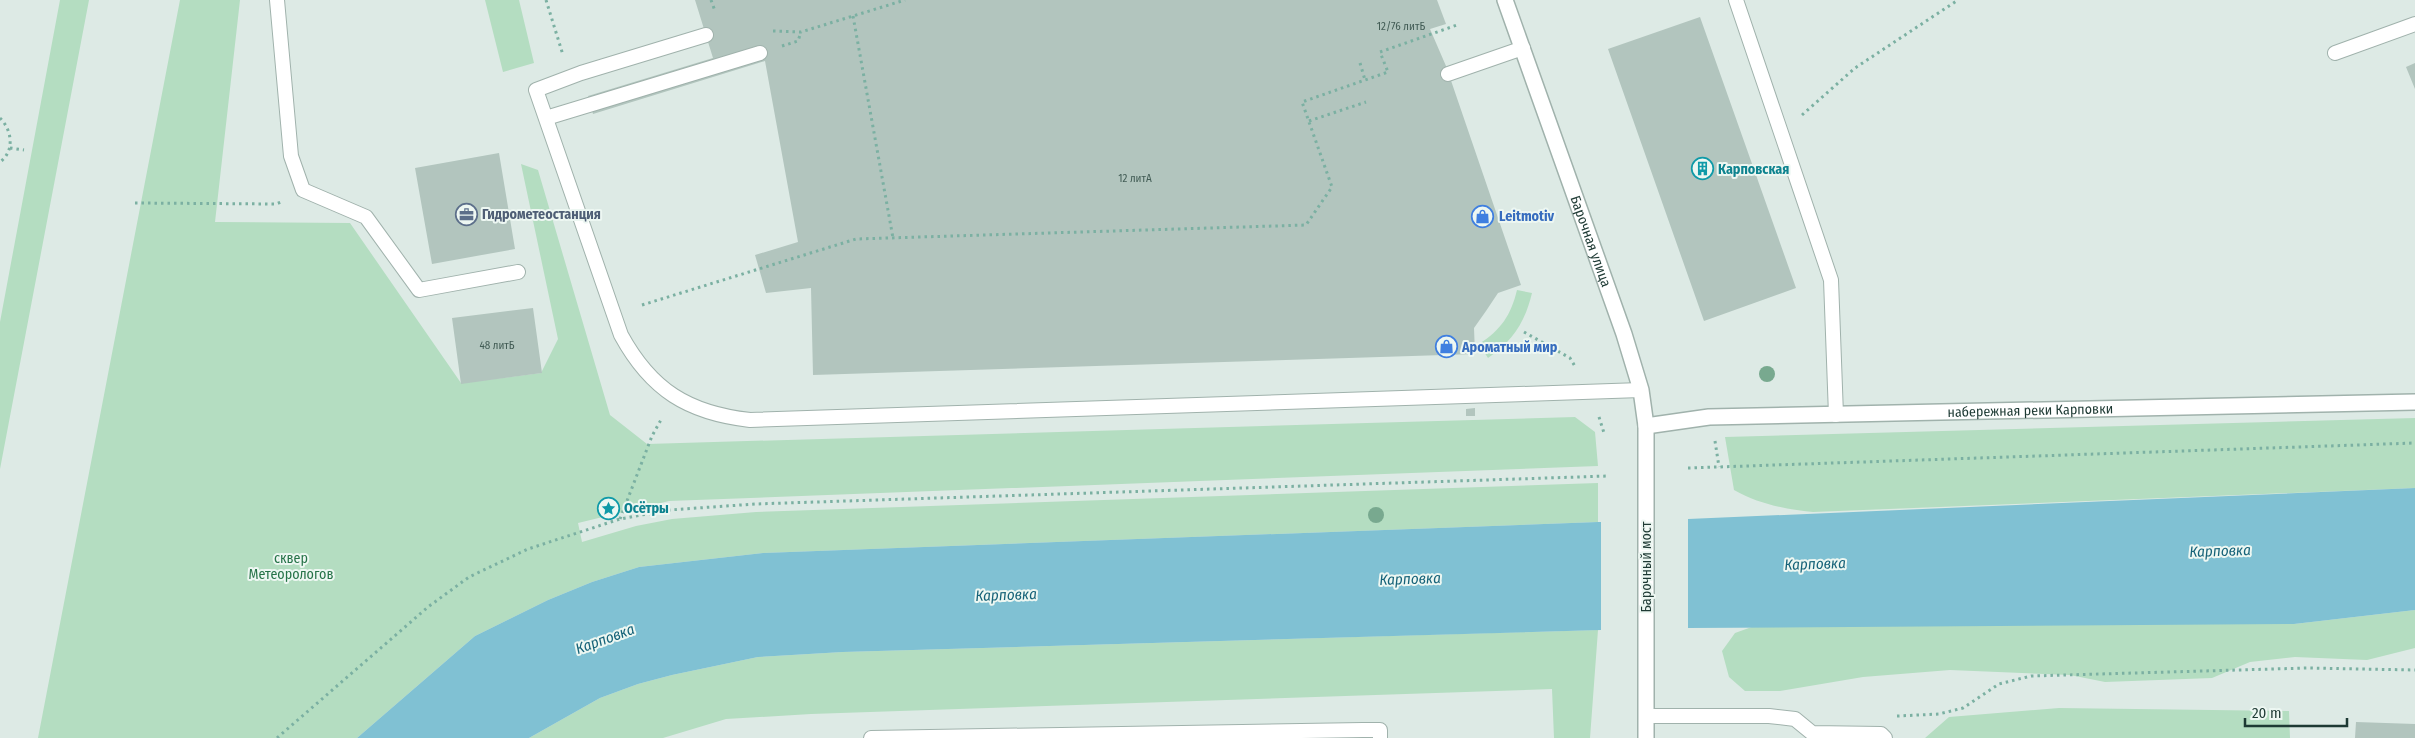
<svg xmlns="http://www.w3.org/2000/svg" width="2415" height="738" font-family="'Fira Sans Condensed',sans-serif">
<style>
.green{fill:#b4ddc1}
.water{fill:#80c1d3}
.pier{fill:#ddeae5}
.building{fill:#b2c5be}
.lines{fill:none;stroke-linecap:round;stroke-linejoin:round}
.service-casing{stroke:#a0b2ac;stroke-width:16}
.minor-casing{stroke:#a0b2ac;stroke-width:18}
.path{stroke:#7bb0a2;stroke-width:3;stroke-dasharray:2.5 4;stroke-linecap:butt}
.service{stroke:#fff;stroke-width:14}
.minor{stroke:#fff;stroke-width:15}
.tree{fill:#78a98f}
.labels{text-anchor:middle;dominant-baseline:central;stroke-width:4;stroke-linejoin:round;paint-order:stroke}
.number-label{font-size:11px;fill:#435d56}
.culture-label{font-size:14px;font-weight:bold;fill:#0d838f;stroke:#edf7f2;text-anchor:start}
.service-label{font-size:14px;font-weight:bold;fill:#4e5e75;stroke:#edf7f2;text-anchor:start}
.shop-label{font-size:14px;font-weight:bold;fill:#366cbe;stroke:#edf7f2;text-anchor:start}
.street-label{font-size:14px;fill:#1e3a34;stroke:#edf7f2}
.park-label{font-size:14px;fill:#267348;stroke:#edf7f2}
.water-label{font-size:15px;font-style:italic;fill:#156278;stroke:#edf7f2}
</style>
<rect width="100%" height="100%" fill="#ddeae5"/>
<path class="green" d="M60,0H89L0,469V322Z
M180,0H240L215,222L350,223L461,383L541,373L558,339L521,164L538,170L610,415L647,444L1575,417L1595,432L1598,466L669,501L578,523L582,542L636,526L672,519L756,512L1598,483V522L763,553L639,567L592,582L548,600L475,636L357,738H38Z
M485,0H519L534,63L503,72Z
M1517,290L1532,293C1525,322 1513,341 1488,358L1479,344C1501,330 1511,315 1517,290Z
M2415,418V488L1813,512C1784,509 1759,504 1734,490L1725,437Z
M2415,610V648L2367,660L2295,657L2250,662L2212,678L2105,682L2070,675L1950,670L1863,677L1780,691H1745L1729,677L1722,651L1735,633L1760,624H2294Z
M1598,630L1590,738H1554L1552,689L811,714L726,719L663,738H529L600,698L638,684L672,675L758,657L843,652Z
M2059,708L2289,711L2290,738H1925L1949,717Z"/>
<path class="water" d="M2415,488V610L2294,624L1688,628V603L1601,604V630L843,652L758,657L672,675L638,684L600,698L529,738H357L475,636L548,600L592,582L639,567L763,553L1598,522H1601L1602,532L1688,530V519Z"/>
<path class="pier" d="M1688,517V630L1686,628V605L1604,606V631L1601,633V520L1603,521L1604,529L1686,527V519Z"/>
<path class="building" d="M695,0H1437L1446,24L1430,29L1446,66L1521,285L1498,293L1486,311L1474,328L1475,354L813,375L811,288L766,293L755,255L798,242L765,61L593,114L588,96L713,58Z
M1700,17L1796,288L1704,321L1608,49Z
M2415,63V89L2406,67Z
M499,153L515,249L432,264L415,168Z
M533,308L542,373L461,384L452,318Z
M1475,408V416H1466V409Z
M2356,722L2415,724V738H2355Z"/>
<g class="lines">
<defs>
<path id="service" d="M277,0L291,156L303,190L366,217L419,290L518,272
M1736,0L1831,280L1836,415
M706,35L581,73L536,90L621,335C651,390 688,413 750,420L1641,390
M2335,53L2415,24
M1448,74L1523,48
M546,118L760,53
M1646,716H1769L1795,719L1812,733L1881,734L1885,738
M871,738L1363,730H1380V738"/>
<g id="minor">
<path id="s1" d="M1505,0L1624,334L1641,390L1646,426V738"/>
<path id="s2" d="M1646,426L1709,417L2415,402"/>
</g>
</defs>
<use href="#service" class="service-casing"/>
<use href="#minor" class="minor-casing"/>
<path class="path" d="M546,0L563,55
M711,0L715,11
M853,16L893,238
M773,31L801,32L905,0
M782,46L798,41L801,32
M1360,63L1365,80
M1802,115L1855,68L1958,0
M0,118C12,130 15,151 0,162
M1309,121L1366,102
M10,148L24,150
M135,203L276,204L281,202
M642,305L856,239L1306,225L1332,187L1302,102L1388,72L1380,52L1457,25
M1524,332L1570,358L1576,368
M1599,417L1604,433
M1715,441L1719,467
M1688,468L2415,443
M620,519L652,436L662,418
M1897,716L1939,714L1963,708L1999,684L2031,676L2308,668L2415,670
M277,738L428,607L469,577L528,549L620,519L669,510L755,504L1608,476"/>
<use href="#service" class="service"/>
<use href="#minor" class="minor"/>
</g>
<g class="tree">
<circle cx="1767" cy="374" r="8"/>
<circle cx="1376" cy="515" r="8"/>
</g>
<defs>
<symbol id="building-ring" viewBox="-11 -11 22 22"><circle r="9.5" fill="#edf7f2" stroke="#0f9aa8" stroke-width="1.5"/><path d="M-4-6H4V6H1V3H-1V6H-4ZM-2.5-4.3h1.7v1.8h-1.7ZM.8-4.3h1.7v1.8H.8ZM-2.5-1h1.7V.8h-1.7ZM.8-1h1.7V.8H.8Z" fill="#0f9aa8"/></symbol>
<symbol id="office-ring" viewBox="-11 -11 22 22"><circle r="9.5" fill="#edf7f2" stroke="#5c6f8a" stroke-width="1.5"/><path d="M-6-3h4V-5.5h4V-3h4V5H-6ZM-1-4.5V-3h2v-1.5ZM-6 0V1H6V0Z" fill="#5c6f8a"/></symbol>
<symbol id="shop-ring" viewBox="-11 -11 22 22"><circle r="9.5" fill="#edf7f2" stroke="#3f7fe0" stroke-width="1.5"/><path d="M-5-2.5h2.3a2.7 3.5 0 0 1 5.4 0H5L5.5 6h-11ZM-1.5-2.5h3a1.5 2.3 0 0 0-3 0Z" fill="#3f7fe0"/></symbol>
<symbol id="sight-ring" viewBox="-11 -11 22 22"><circle r="9.5" fill="#edf7f2" stroke="#0f9aa8" stroke-width="1.5"/><path d="M0-6L1.8-2.2L6-1.7L2.9 1.2L3.7 5.4L0 3.3L-3.7 5.4L-2.9 1.2L-6-1.7L-1.8-2.2Z" fill="#0f9aa8"/></symbol>
</defs>
<g fill-rule="evenodd">
<use href="#building-ring" x="1690" y="156" width="25" height="25"/>
<use href="#office-ring" x="454" y="202" width="25" height="25"/>
<use href="#shop-ring" x="1470" y="204" width="25" height="25"/>
<use href="#shop-ring" x="1434" y="334" width="25" height="25"/>
<use href="#sight-ring" x="596" y="496" width="25" height="25"/>
</g>
<g class="labels">
<g class="number-label">
<text x="1401" y="26">12/76 литБ</text>
<text x="1135" y="178">12 литА</text>
<text x="497" y="345">48 литБ</text>
</g>
<g class="culture-label">
<text x="1718" y="169">Карповская</text>
<text x="624" y="508">Осётры</text>
</g>
<g class="service-label">
<text x="482" y="214">Гидрометеостанция</text>
</g>
<g class="shop-label">
<text x="1499" y="216">Leitmotiv</text>
<text x="1462" y="347">Ароматный мир</text>
</g>
<g class="street-label">
<text stroke="none"><textPath href="#s1" startOffset="256">Барочная улица</textPath></text>
<text stroke="none"><textPath href="#s2" startOffset="385">набережная реки Карповки</textPath></text>
<text transform="translate(1646 567) rotate(-90)">Барочный мост</text>
</g>
<g class="park-label">
<text x="291" y="558">сквер<tspan x="291" dy="16">Метеорологов</tspan></text>
</g>
<g class="water-label">
<text transform="translate(2220 551) rotate(-2)">Карповка</text>
<text transform="translate(1815 564) rotate(-2)">Карповка</text>
<text transform="translate(1410 579) rotate(-2)">Карповка</text>
<text transform="translate(1006 595) rotate(-2)">Карповка</text>
<text transform="translate(605 639) rotate(-20)">Карповка</text>
</g>
</g>
<path d="M2245 718v8h102v-8" fill="none" stroke="#1e3a34" stroke-width="2.5"/>
<text x="2252" y="718" font-size="15" fill="#1e3a34" stroke="#edf7f2" stroke-width="4" paint-order="stroke">20 m</text>
</svg>
